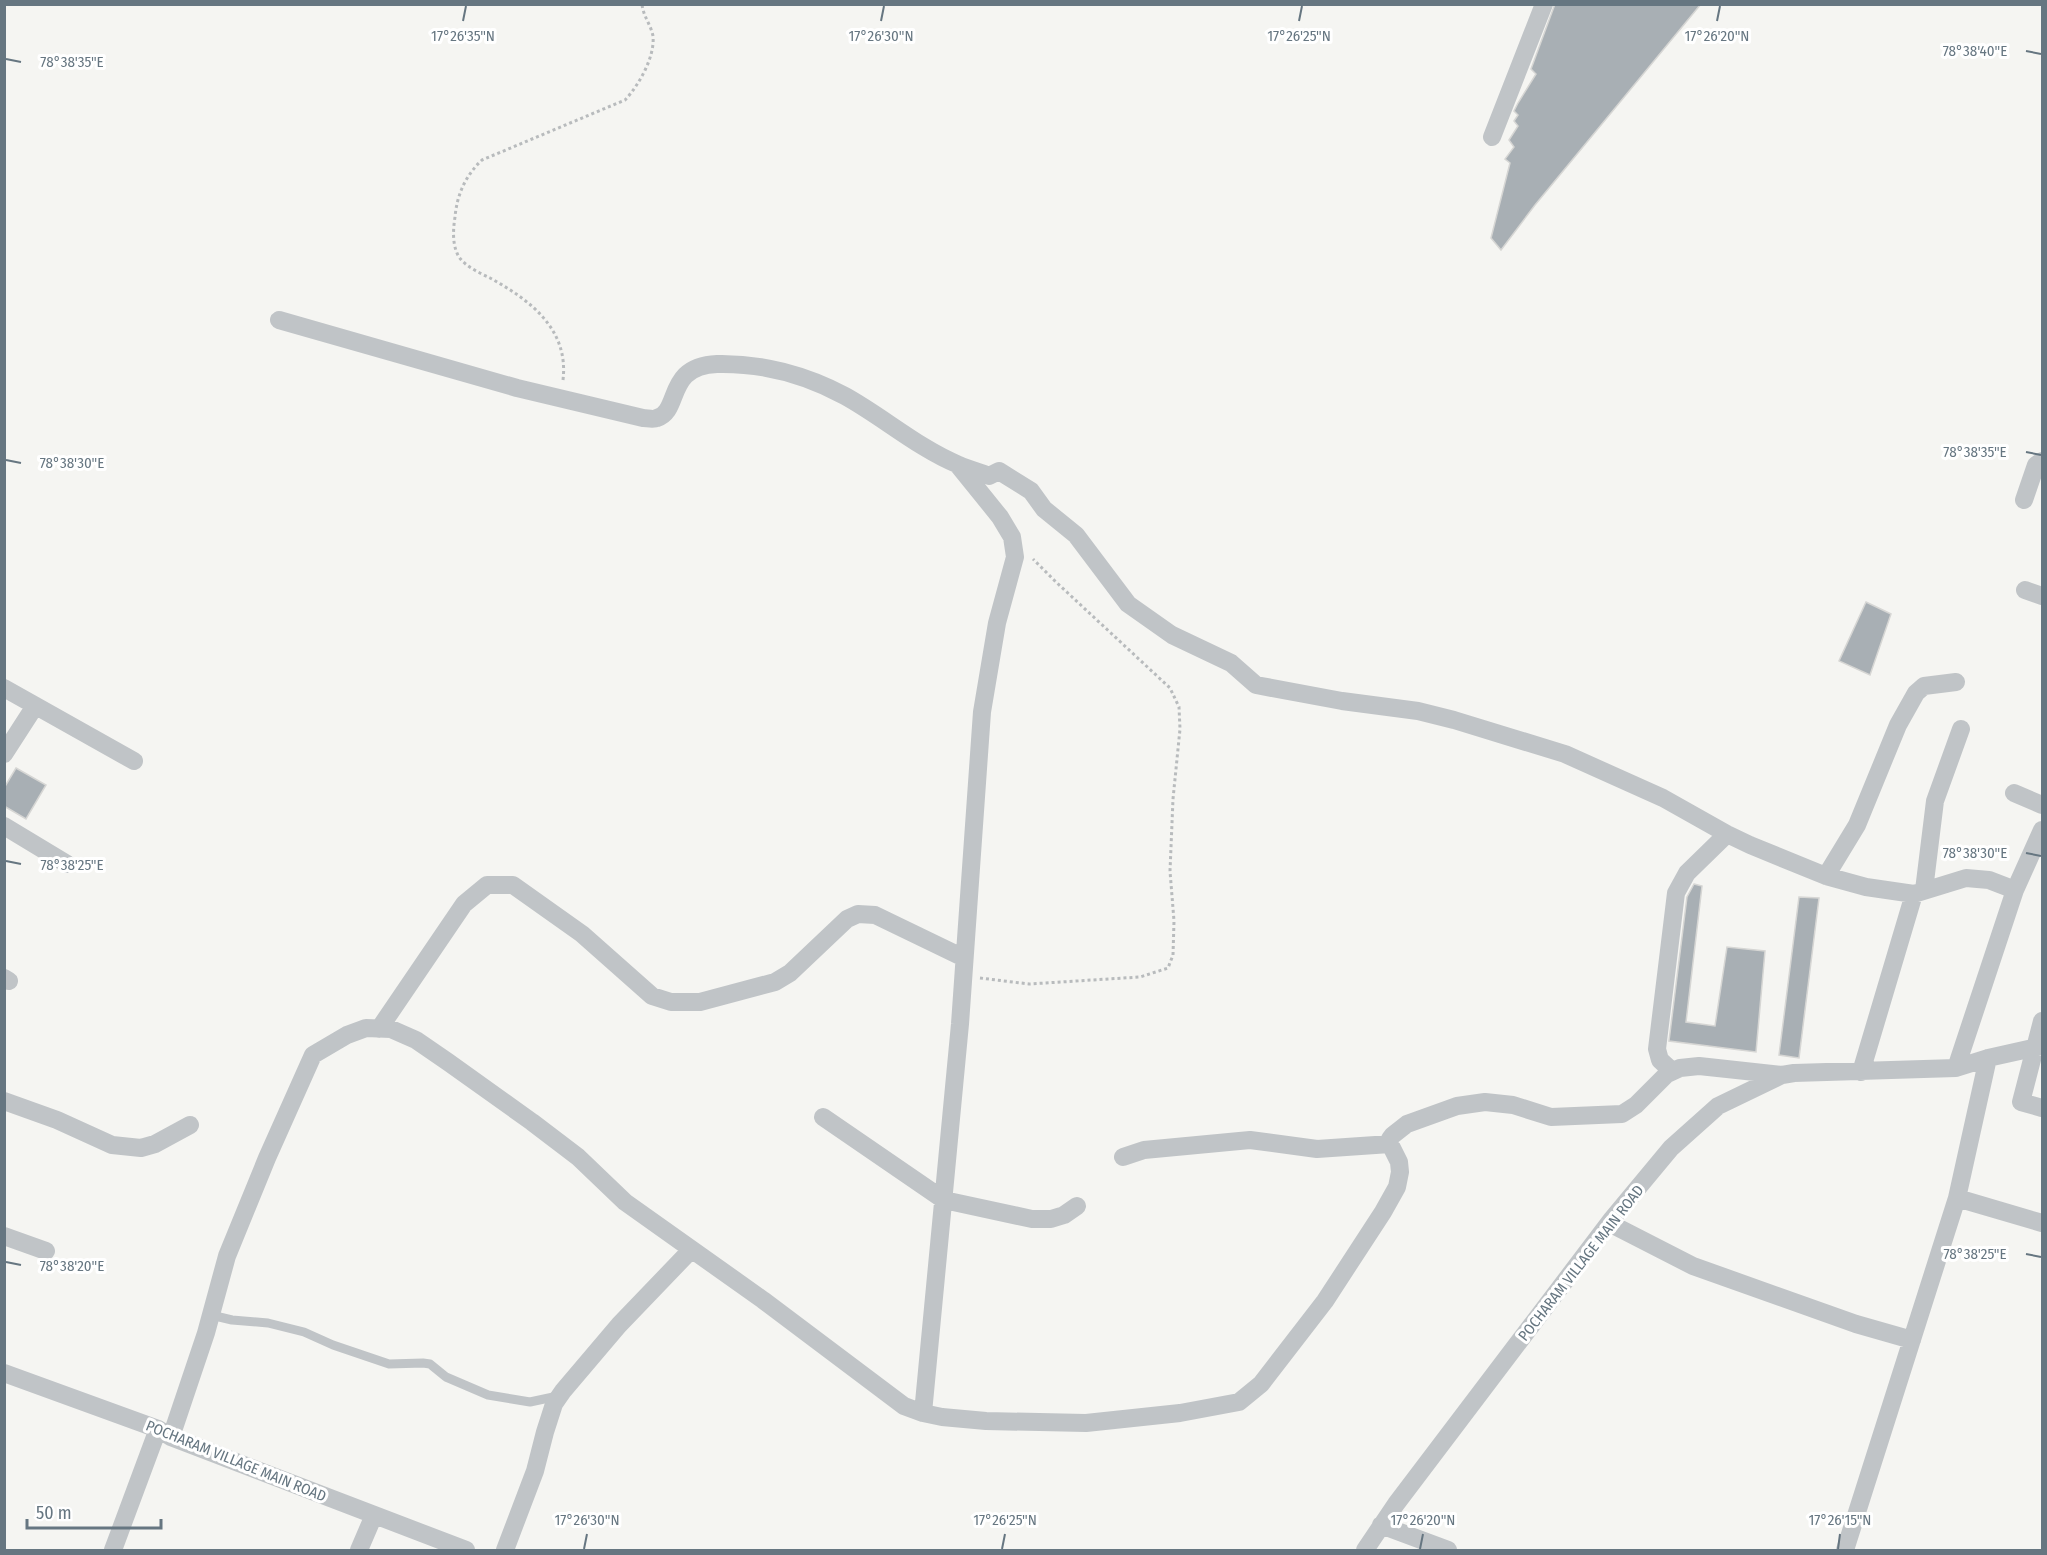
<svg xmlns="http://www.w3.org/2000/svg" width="2047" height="1555" font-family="'Fira Sans Condensed',sans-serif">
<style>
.building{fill:#a8afb4;stroke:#d6d6d4;stroke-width:1.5}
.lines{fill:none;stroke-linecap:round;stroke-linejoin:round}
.path{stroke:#b8bbbd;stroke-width:3;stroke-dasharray:3 3;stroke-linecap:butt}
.lane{stroke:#c0c4c7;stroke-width:9}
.street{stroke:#c0c4c7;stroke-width:18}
.ticks{fill:none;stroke:#667681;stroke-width:2}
.labels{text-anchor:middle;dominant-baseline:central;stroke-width:6;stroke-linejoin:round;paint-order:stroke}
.street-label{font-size:15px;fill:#667681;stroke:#fff}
.ticks-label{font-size:15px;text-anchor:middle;fill:#667681;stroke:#fff;stroke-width:6;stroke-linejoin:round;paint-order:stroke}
</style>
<rect width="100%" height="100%" fill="#f5f5f2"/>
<path class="building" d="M1555,4H1701L1535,205L1501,250L1491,238L1510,163L1505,159L1514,147L1509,140L1518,126L1514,121L1518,115L1514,111L1518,103L1536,74L1531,69Z
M1866,602L1891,614L1870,675L1839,661Z
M16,768L46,785L26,819L4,806V788Z
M1694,884L1702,886L1686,1022L1715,1026L1727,947L1765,951L1756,1052L1669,1041L1687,897Z
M1799,897L1819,898L1799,1058L1779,1055Z"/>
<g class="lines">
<path class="path" d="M563,380C569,329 530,300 490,278C480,273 466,267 459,257C452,245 453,230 455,217C457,194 466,175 482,160L625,100C639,85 655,57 653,36C651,25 643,16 642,4
M980,978L1029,984L1140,977L1168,968L1173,955L1174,921L1170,871L1173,799L1180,729L1179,707L1170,688L1056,582L1033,559"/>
<path class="lane" d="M211,1315L232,1320L268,1323L304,1332L333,1345L389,1364L423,1363L430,1364L446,1377L488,1395L530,1402L558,1396"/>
<path class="street" d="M1492,137L1544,4
M279,320L517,388L643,418C647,418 653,420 657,418C681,411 665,366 717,364C761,363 806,375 845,396C883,417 918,448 959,465C968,469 979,472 989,476L999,471L1031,491L1044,509L1076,535L1128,604L1172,635L1231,663L1256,685L1342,701L1418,711L1454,720L1565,754L1663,798L1727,834L1750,845L1826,876L1866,887L1914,894L1966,878L1989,880L2015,890
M2024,500L2036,465L2042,461
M2025,590L2042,596
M4,688L134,761
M4,754L35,706
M2014,793L2042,805
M4,826L67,864
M1826,876L1857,825L1898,725L1916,693L1924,686L1956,682
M1924,890L1935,801L1961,729
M4,978L9,981
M2042,1021L2021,1102L2042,1108
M379,1029L464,904L487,885H513L582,934L652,996L671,1002H700L775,982L790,973L847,919L858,914L875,915L964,958
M1956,1068L2015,890L2042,830
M1672,1071L1660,1060L1657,1049L1676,893L1687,873L1727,834
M1861,1072L1914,894
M4,1101L57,1120L112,1145L141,1148L155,1144L190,1125
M823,1117L944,1200L1032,1219H1051L1064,1215L1077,1206
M1123,1157L1144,1150L1250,1140L1317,1149L1390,1144
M1957,1198L2042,1223
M1609,1223L1693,1266L1856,1324L1912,1340
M4,1236L46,1251
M4,1373L158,1429L171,1437L466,1550
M923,1413L960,1024L982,712L997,623L1015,557L1012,537L1000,517L958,465
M171,1437L206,1333L227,1256L267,1158L313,1055L347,1035L366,1028L391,1029L416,1040L448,1062L532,1122L578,1157L625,1202L763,1300L904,1406L923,1413L942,1417L986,1421L1086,1423L1180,1413L1239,1402L1261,1384L1325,1301L1383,1212L1397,1187L1400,1172L1399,1162L1390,1144V1139L1393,1135L1407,1124L1457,1106L1485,1102L1513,1105L1551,1117L1622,1114L1636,1105L1667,1074L1680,1068L1699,1066L1782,1075
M1381,1525L1448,1550
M113,1550L158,1429
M359,1550L374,1515
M505,1550L535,1471L545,1432L554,1404L563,1391L619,1325L691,1250
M1365,1550L1396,1504L1612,1219L1671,1148L1718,1106L1782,1075L1794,1073L1956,1068L1988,1058L2042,1046
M1845,1550L1957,1198L1988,1058"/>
</g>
<path class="ticks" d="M463,21L466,6M881,21L884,6M1299,21L1302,6M1717,21L1720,6M2026,51L2041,54M6,59L21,62M2026,452L2041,455M6,460L21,463M2026,853L2041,856M6,861L21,864M2026,1254L2041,1257M6,1262L21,1265M584,1549L587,1534M1002,1549L1005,1534M1420,1549L1423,1534M1838,1549L1840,1534"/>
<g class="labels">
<g class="street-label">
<text transform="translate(1581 1263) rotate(-52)">POCHARAM VILLAGE MAIN ROAD</text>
<text transform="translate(236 1461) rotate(22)">POCHARAM VILLAGE MAIN ROAD</text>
</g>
</g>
<g class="ticks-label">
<text x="463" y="41">17°26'35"N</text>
<text x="881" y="41">17°26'30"N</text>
<text x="1299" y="41">17°26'25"N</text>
<text x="1717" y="41">17°26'20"N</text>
<text x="1975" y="56">78°38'40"E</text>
<text x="72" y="67">78°38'35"E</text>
<text x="1975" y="457">78°38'35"E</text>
<text x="72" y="468">78°38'30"E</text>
<text x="1975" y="858">78°38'30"E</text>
<text x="72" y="870">78°38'25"E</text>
<text x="1975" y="1259">78°38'25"E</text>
<text x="72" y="1271">78°38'20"E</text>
<text x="587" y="1525">17°26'30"N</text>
<text x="1005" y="1525">17°26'25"N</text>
<text x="1423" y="1525">17°26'20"N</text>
<text x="1840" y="1525">17°26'15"N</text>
</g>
<rect width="2047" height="1555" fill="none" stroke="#667681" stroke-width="12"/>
<path d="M27 1519v9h134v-9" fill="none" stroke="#667681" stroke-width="3"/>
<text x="36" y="1519" font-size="18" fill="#667681" stroke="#ffffff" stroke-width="4.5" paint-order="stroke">50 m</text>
</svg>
